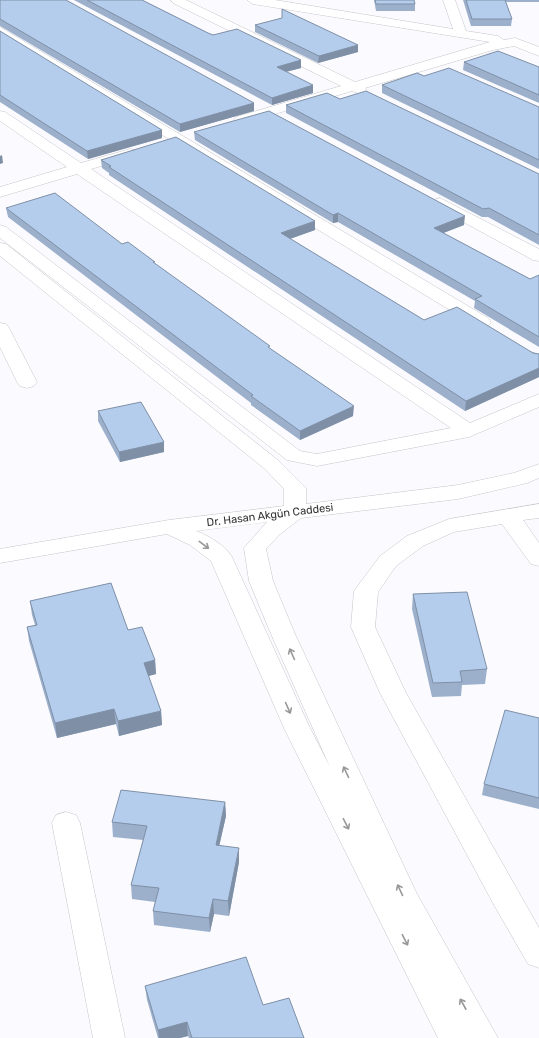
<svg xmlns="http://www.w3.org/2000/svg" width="539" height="1038" font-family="Rubik,sans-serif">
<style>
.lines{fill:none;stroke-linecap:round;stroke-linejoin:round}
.minor-casing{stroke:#c6c6ca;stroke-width:1}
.minor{fill:#fff;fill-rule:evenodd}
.wall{fill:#9cb0cc}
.shaded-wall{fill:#7f90a6}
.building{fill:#b5cded;stroke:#7f90a6}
.oneway{stroke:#989899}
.labels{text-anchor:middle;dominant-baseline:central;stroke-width:3;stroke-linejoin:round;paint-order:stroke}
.street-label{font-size:11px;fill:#323233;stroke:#fff}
</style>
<rect width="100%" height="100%" fill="#fafaff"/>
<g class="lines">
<defs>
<path id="minor" d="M171,0H186L355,82L490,42L253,4L247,0H275L453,29L443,0H455L466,31L498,36L504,40L515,38L539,47V56L514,46L493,50L365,88L367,90L365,93L360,94L352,91L241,124L236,123L234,120L236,117L341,86L173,3Z
M0,27L488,318L491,322L488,326L482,327L476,326L0,36Z
M0,111L5,112L81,163L130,149L135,150L137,153L135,156L91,169L470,423L539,394V407L469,437L317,466L287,460L0,238V225L6,227L300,451L317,454L451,428L77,174L0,197V187L67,167L0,121Z
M440,198L539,249V261L533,260L434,206L432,203L434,200Z
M0,243L6,244L279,461L306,488V504L458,485L514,473L539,464V478L527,483L458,499L301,518L279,535L266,549L273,581L295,634L417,894L498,1038H438L284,728L211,561L190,545L167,534L0,563V549L169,520L284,506V489L265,469L0,256ZM267,522L244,548L249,581L271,634L330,767L310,728L232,557C225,545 209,536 196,531Z
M0,323L6,324L9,328L37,382L34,386L27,388L20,386L17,382L0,347Z
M539,504V518L523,520L539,543V566L531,564L502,524L454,532L423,546L396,566L378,592L375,627L406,693L539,928V968L528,964L494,905L380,693L351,627L354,591L380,556L407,536L449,519Z
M66,812L76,815L80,823L125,1038H93L52,823L56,815Z"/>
</defs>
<use href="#minor" class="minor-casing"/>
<use href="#minor" class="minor"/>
</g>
<path class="wall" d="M0,0L254,103V111L180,132L0,26Z
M74,0H142L208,33L301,68L286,72L313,93L272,105Z
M374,0H414L415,4V11H376Z
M463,0H539V2H506L512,19L511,26H471Z
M255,25L358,45V52L318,63L255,32Z
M0,31L162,138L88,159L0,102Z
M464,62L539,67V103L463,70Z
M424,76L539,107V169L382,93V85Z
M340,99L539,174V245L488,217H482L286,113V105Z
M194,132L464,225L443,233L530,279L539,275V347L474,308L475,301L338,222L333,223L195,140Z
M101,160L315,230L290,239L424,320L539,354V377L465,411L109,175V173L102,168Z
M6,208L122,244L155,264L270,349L353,416L300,440L251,405V403L8,217Z
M98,411L164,452L120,462L98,421Z
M413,594L487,669L485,684L462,685L461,696L432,697L412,609Z
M30,601L128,630L155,660L156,674L148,676L161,711L162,725L119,736L116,724L57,738L29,641L27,627L35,625L32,615Z
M539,718V809L482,795L484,784Z
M225,802L226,816L219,846L239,862L229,916L214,914L210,932L154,925L153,911L155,902L132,899L131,885L143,840L113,837L112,822Z
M145,986L263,1005L304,1038H189L188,1036L180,1038H158L147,1000Z"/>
<path class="shaded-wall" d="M358,45V52L318,63L319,56Z
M301,60V68L277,74V67Z
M313,85V93L272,105V98Z
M254,103V111L180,132V124Z
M162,130V138L88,159L87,151Z
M2,155L3,163L0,164V156Z
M338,213V222L333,223V215Z
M465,216L464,225L433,237L434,228Z
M315,221V230L281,242V233Z
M539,368V377L465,411L466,401Z
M354,406L353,416L300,440V431Z
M164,442V452L120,462L119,452Z
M155,660L156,674L145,677L144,663Z
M114,709L116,724L57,738L55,723Z
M161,711L162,725L119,736L118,721Z
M225,802L226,816L216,860V845Z
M239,848V862L229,916L228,901Z
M213,899L214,914L210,932L209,918Z
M187,1022L188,1036L180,1038H159L158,1030Z"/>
<path class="building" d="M0,0H66L254,103L180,124L0,19Z
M87,0H142L208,33L213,35L237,29L301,60L277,67L313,85L272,98Z
M375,0H414L415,4H376Z
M466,0H505L512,19H472Z
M282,9L358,45L319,56L255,25L282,18Z
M0,31L162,130L87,151L0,95Z
M498,51L539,67V95L464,62Z
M449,68L539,107V160L382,85L417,73L424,76Z
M366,91L539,174V235L489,208L483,209L286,105L327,93L340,99Z
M269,111L465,216L434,228L530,279L539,275V337L475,299L482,296L338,213L333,215L194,132Z
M176,137L315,221L281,233L424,320L457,307L533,353L539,354V368L466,401L109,167L111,166L101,160Z
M55,193L122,244L128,242L155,262H153L270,346L268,347L354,406L300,431L251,396L253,395L6,208Z
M141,402L164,442L119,452L98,411Z
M111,583L128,630L142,627L155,660L144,663L161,711L118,721L114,709L55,723L27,627L37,625L30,601Z
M467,592L487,669L460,671L462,682L433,683L413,594Z
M505,710L539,718V798L484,784Z
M121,790L225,802L216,845L239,848L228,901L213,899L209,918L153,911L159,888L131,885L147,826L112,822Z
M246,957L263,1005L289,998L304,1038H192L187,1022L158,1030L145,986Z"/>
<defs><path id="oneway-shaft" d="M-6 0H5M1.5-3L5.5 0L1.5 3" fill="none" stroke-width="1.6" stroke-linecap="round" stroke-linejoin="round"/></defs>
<g class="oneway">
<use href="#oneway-shaft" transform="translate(204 545) rotate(37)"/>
<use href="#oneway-shaft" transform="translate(292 654) rotate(-114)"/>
<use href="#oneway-shaft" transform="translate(288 708) rotate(66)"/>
<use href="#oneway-shaft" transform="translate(346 772) rotate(-115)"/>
<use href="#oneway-shaft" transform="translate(346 824) rotate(63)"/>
<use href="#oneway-shaft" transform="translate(400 890) rotate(-115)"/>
<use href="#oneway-shaft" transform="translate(405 940) rotate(63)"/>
<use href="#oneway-shaft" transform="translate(463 1004) rotate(-119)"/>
</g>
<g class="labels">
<g class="street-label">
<text transform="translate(270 515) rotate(-7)">Dr. Hasan Akgün Caddesi</text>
</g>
</g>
</svg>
